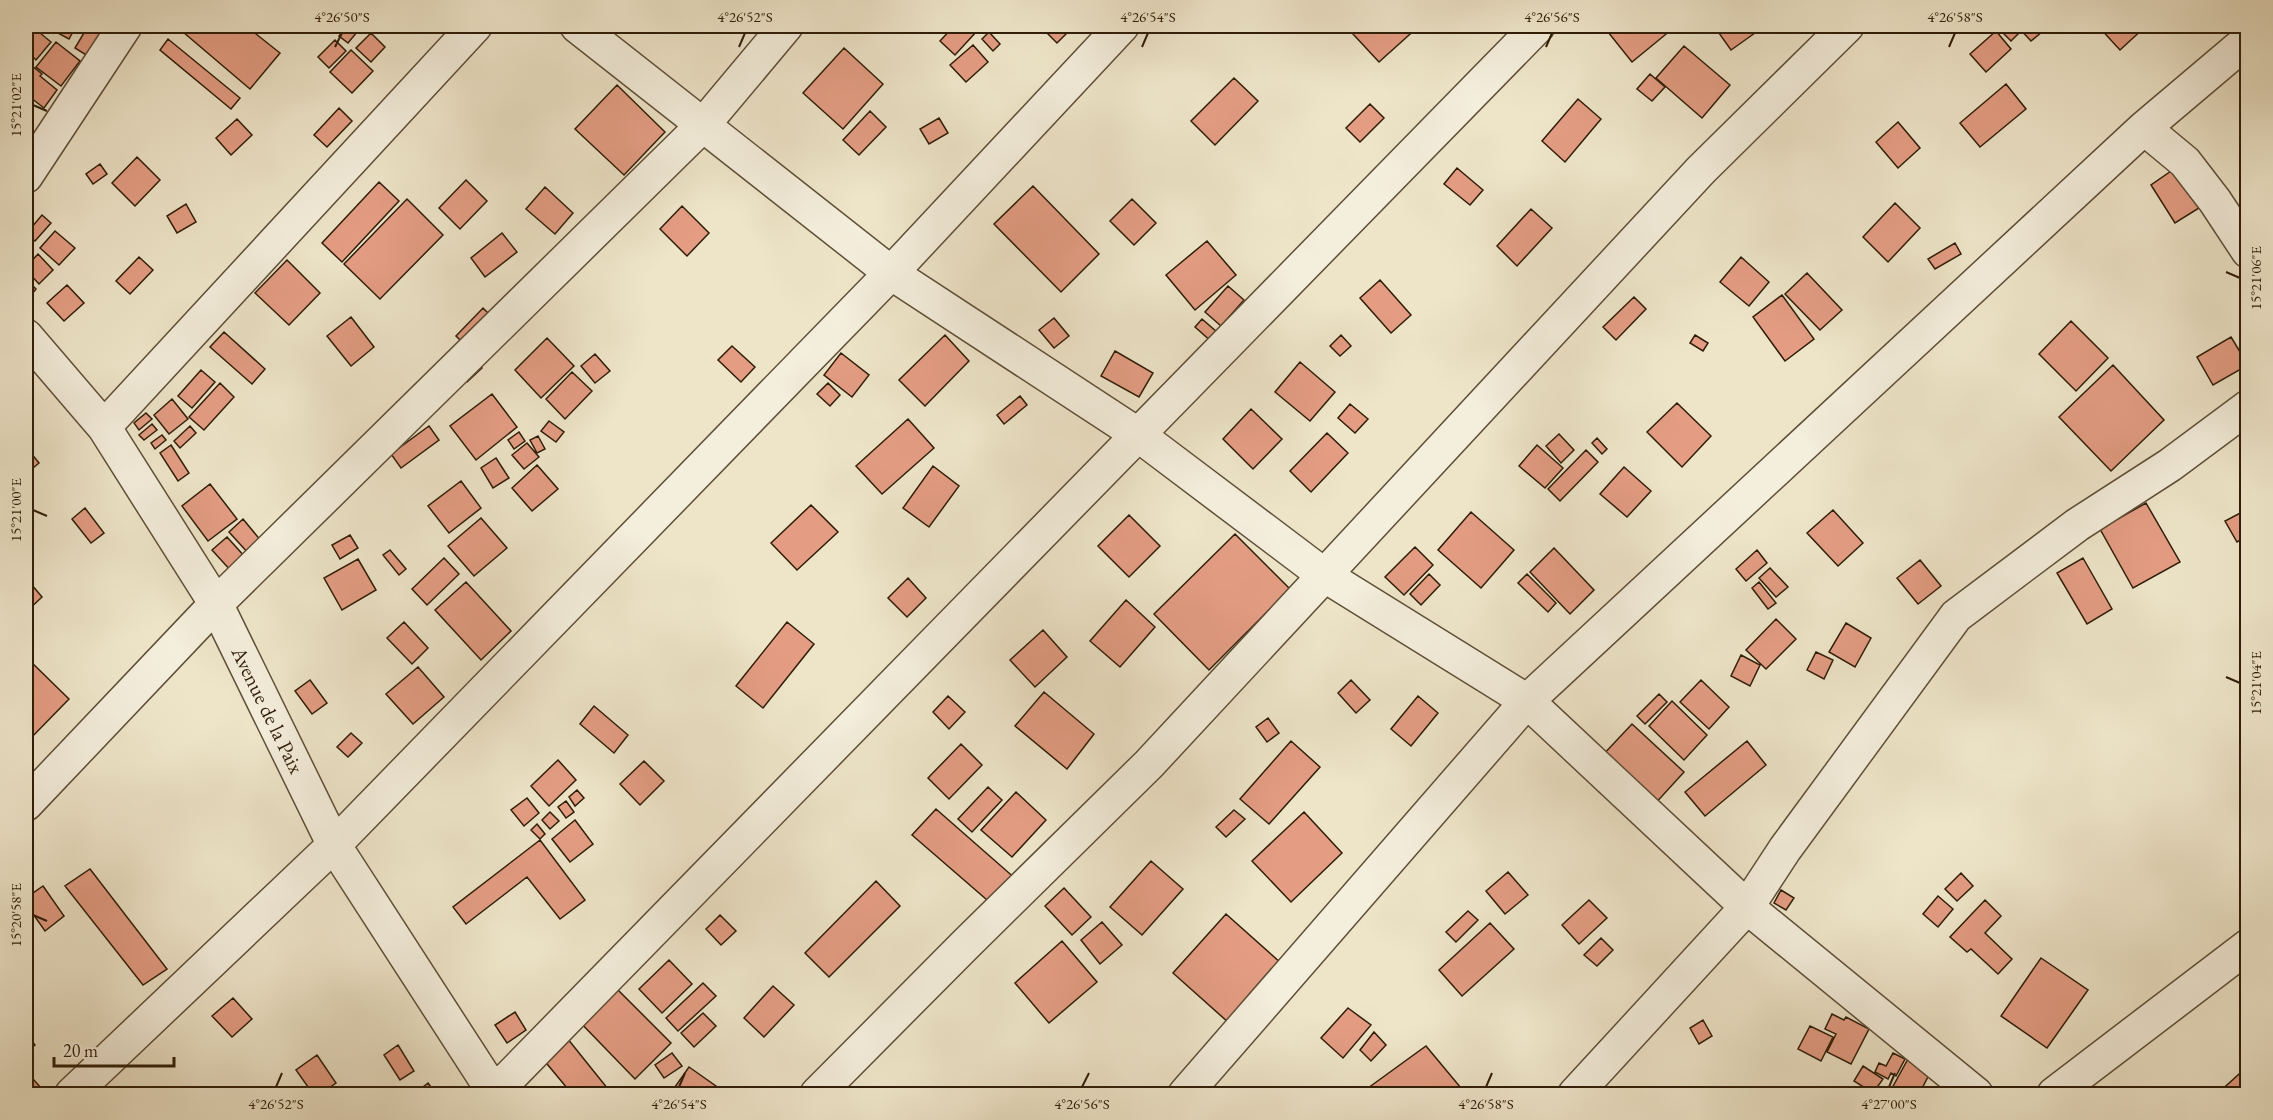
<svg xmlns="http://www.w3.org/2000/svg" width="2273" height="1120" font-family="'EB Garamond',serif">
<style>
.building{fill:#e49d83;stroke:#2f1d08;stroke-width:1.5}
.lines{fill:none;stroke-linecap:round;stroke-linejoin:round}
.minor-casing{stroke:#5f4f38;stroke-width:36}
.minor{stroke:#f4eedc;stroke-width:33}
.ticks{fill:none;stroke:#2f1d08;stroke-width:2}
.labels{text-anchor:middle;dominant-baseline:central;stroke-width:4.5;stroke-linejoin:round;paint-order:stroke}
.street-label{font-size:21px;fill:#2f1d08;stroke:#f4eedc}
.neatline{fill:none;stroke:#2f1d08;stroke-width:2}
.ticks-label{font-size:15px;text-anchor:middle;fill:#2f1d08}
</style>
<rect width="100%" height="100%" fill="#eee5c9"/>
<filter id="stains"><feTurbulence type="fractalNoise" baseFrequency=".00333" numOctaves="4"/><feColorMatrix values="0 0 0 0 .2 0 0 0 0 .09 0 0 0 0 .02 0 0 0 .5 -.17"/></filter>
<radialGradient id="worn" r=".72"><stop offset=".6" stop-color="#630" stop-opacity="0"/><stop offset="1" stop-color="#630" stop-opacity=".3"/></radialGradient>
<path class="building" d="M45,26H76L69,39Z
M88,26H111L91,58L75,48Z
M176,26H246L280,53L250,89Z
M347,26H362L348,43L339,36Z
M954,26H968L976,32L955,55L940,41Z
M1040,26H1074L1057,43Z
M1362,26H1419L1379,62L1353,34Z
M1606,26H1667L1671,30L1632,62L1604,27Z
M1714,26H1760L1762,28L1731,50Z
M1996,26H2012L2019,33L2011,41Z
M2017,26H2049L2031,41Z
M2098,26H2146L2120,50Z
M34,28L51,42L36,60L26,50V38Z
M1996,31L2011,49L1986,72L1970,54Z
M989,32L1000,44L993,51L982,39Z
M371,33L385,47L371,62L356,48Z
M168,39L240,98L231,109L160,50Z
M335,40L346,51L329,68L318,57Z
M56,42L80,61L61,86L36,67Z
M973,45L988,62L966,82L950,65Z
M1684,46L1730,85L1702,118L1656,78Z
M844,48L883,84L843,129L803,93Z
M351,50L373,71L352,93L330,72Z
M26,61L42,74L40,76L57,90L44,108L26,94Z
M1650,74L1665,87L1652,101L1637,89Z
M1234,78L1258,101L1215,145L1191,121Z
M2006,84L2026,109L1980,147L1960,123Z
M617,85L665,132L624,175L575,129Z
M1578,99L1601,119L1565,162L1542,141Z
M1370,104L1384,118L1360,142L1346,128Z
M339,108L352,121L327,147L314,135Z
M870,111L886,127L859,155L843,140Z
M939,118L948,133L929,144L920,129Z
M237,119L252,135L231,155L216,138Z
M1898,122L1920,148L1898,168L1876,142Z
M137,157L160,180L135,206L112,183Z
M100,164L107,174L93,184L86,174Z
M1457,168L1483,190L1470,205L1444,184Z
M2174,169L2199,208L2175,223L2151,185Z
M466,180L487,201L460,229L439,208Z
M379,182L399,201L342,262L322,243Z
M1033,186L1099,254L1061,292L994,224Z
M545,187L573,213L555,234L526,209Z
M407,199L443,235L380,299L344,264Z
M1132,199L1156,223L1134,245L1110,221Z
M1895,203L1920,228L1888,262L1863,237Z
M186,204L196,222L177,233L167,216Z
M682,206L709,233L687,256L660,229Z
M1531,209L1552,228L1517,266L1497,246Z
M42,215L51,223L35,241L26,234Z
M55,231L75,248L59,265L40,248Z
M502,233L517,252L485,277L471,258Z
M1207,241L1236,275L1195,310L1166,275Z
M1955,243L1961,254L1935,269L1928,259Z
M38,254L53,270L39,284L26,270V267Z
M139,257L153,270L130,294L116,281Z
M1741,257L1769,282L1749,306L1720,282Z
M287,260L320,293L289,325L255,293Z
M1807,273L1842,310L1820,330L1785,294Z
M26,279L36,289L32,294L26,288Z
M1380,280L1411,315L1391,333L1360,298Z
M67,285L84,303L64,321L47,303Z
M1228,286L1244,300L1221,326L1205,312Z
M1782,295L1814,339L1785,361L1753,317Z
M1634,297L1646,309L1616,340L1603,327Z
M483,308L492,317L465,345L456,336Z
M351,317L374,347L351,366L327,336Z
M1054,318L1069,336L1054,348L1039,330Z
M1202,319L1218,333L1212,342L1195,327Z
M2071,321L2108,358L2076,391L2039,354Z
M224,332L265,369L252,384L210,347Z
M945,335L969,361L925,406L899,380Z
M1341,335L1351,346L1340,356L1330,346Z
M1695,335L1708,343L1703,351L1690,343Z
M2231,337L2248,365L2213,385L2197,357Z
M547,338L574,366L541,398L515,370Z
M732,346L755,367L741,382L718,360Z
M1115,351L1153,373L1139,397L1101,376Z
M841,353L869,375L852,397L824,375Z
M595,354L610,371L595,383L581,366Z
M475,360L482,368L467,382L460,374Z
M1300,362L1335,392L1310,421L1275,392Z
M2113,365L2164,420L2111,471L2059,417Z
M201,370L215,382L192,408L178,396Z
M572,372L592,391L565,419L546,399Z
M220,383L234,397L204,430L189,417Z
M828,383L840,395L830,406L817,394Z
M492,394L517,427L476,460L450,426Z
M1020,396L1027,405L1004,424L997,415Z
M172,399L188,419L169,434L154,415Z
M1677,403L1711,436L1682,467L1647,432Z
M1350,404L1368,419L1355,433L1338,418Z
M1251,409L1282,439L1253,469L1223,439Z
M146,413L152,419L139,430L134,423Z
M908,419L934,448L882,494L856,466Z
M549,421L564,432L556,442L541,431Z
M152,424L157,430L144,440L139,435Z
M190,426L196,433L180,448L174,441Z
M429,426L439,440L401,468L391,454Z
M519,432L525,441L514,449L508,440Z
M1327,433L1348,453L1311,492L1290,471Z
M1559,434L1574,450L1561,463L1546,446Z
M162,435L166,440L155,449L151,443Z
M538,436L545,449L537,453L530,440Z
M1597,438L1607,449L1602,454L1592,443Z
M527,443L539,457L524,469L512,455Z
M171,445L189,473L178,481L160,453Z
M1537,445L1563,468L1545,488L1519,466Z
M26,447L39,463L26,474Z
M1586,450L1598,462L1560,501L1548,489Z
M496,458L509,478L493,488L481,468Z
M537,465L558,489L532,511L512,488Z
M933,466L959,486L929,527L903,508Z
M1624,467L1651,491L1627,517L1600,494Z
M461,481L481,508L449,533L428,506Z
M210,484L237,519L208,541L182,506Z
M2146,503L2180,562L2133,588L2100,529Z
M811,505L838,532L797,570L771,543Z
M85,508L104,533L91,543L72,519Z
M1833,510L1863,543L1838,566L1807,533Z
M2246,510L2248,536L2237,542L2225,521Z
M1471,512L1514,550L1481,588L1438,550Z
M1129,515L1160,546L1129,577L1098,546Z
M481,518L507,548L474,576L448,546Z
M243,519L262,542L249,554L229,532Z
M1235,534L1290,589L1209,670L1154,614Z
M350,535L358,548L340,559L332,545Z
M227,537L246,558L232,572L212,550Z
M1415,547L1433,565L1404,595L1385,577Z
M1554,548L1594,590L1570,614L1530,572Z
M390,550L406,569L399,575L383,555Z
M1757,550L1767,563L1746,581L1736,569Z
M444,558L459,574L427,605L412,589Z
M2083,558L2112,609L2087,624L2057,573Z
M358,559L376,590L342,610L324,578Z
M1920,560L1941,586L1918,604L1897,578Z
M1770,568L1788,587L1776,597L1759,578Z
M1429,574L1440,585L1421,605L1410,594Z
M1527,574L1556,603L1548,612L1518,583Z
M26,578L42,597L26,612Z
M908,578L926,598L907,617L888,598Z
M466,582L511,631L481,660L435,610Z
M1759,582L1776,603L1768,609L1752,588Z
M1126,600L1155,627L1120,667L1090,641Z
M1776,619L1796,639L1766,669L1746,650Z
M404,622L428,648L412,664L387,638Z
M787,622L814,644L763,708L736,686Z
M1846,623L1871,638L1855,667L1829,652Z
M1043,630L1067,657L1035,687L1010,660Z
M1816,652L1833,660L1824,679L1807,670Z
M1741,655L1760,665L1750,686L1731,676Z
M26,657L69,699L29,740L26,737Z
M418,667L444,697L413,724L386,694Z
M310,680L327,703L312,714L295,691Z
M1351,680L1370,700L1356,713L1338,693Z
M1701,680L1729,707L1709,729L1680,702Z
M1044,692L1094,734L1067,769L1015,726Z
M1659,694L1667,702L1645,724L1637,716Z
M948,696L965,712L949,729L933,712Z
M1418,696L1438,713L1411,746L1391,729Z
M1672,701L1707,735L1684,760L1649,726Z
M594,706L628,735L614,753L580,724Z
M1268,718L1279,733L1267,742L1256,727Z
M1632,724L1684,772L1653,806L1601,757Z
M351,733L362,743L348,757L337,747Z
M1291,741L1320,767L1269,824L1240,799Z
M1747,741L1766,765L1705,816L1685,792Z
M961,744L982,765L949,799L928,778Z
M558,760L576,780L549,806L531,786Z
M644,761L664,781L640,805L620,784Z
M988,787L1002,800L972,832L958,819Z
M577,790L584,798L575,806L569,797Z
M1016,792L1046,820L1012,857L981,830Z
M527,798L539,813L524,826L511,810Z
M566,801L574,812L566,818L558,807Z
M936,809L1017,880L994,906L912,835Z
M1234,810L1245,819L1226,837L1216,827Z
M550,812L559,821L550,829L542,820Z
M1304,812L1342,853L1291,902L1252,861Z
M575,820L593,844L570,862L552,839Z
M537,824L545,834L540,839L531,830Z
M540,840L585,900L560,919L527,877L466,924L453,907Z
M1151,861L1183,889L1142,935L1110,907Z
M90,869L167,969L143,985L65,886Z
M1508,872L1528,895L1505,914L1486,891Z
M1961,873L1973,886L1957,901L1945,889Z
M876,881L900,906L829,977L805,953Z
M43,886L64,916L45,931L26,904V898Z
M1064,888L1091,917L1072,935L1045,906Z
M1781,890L1794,898L1786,910L1774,903Z
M1938,896L1953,909L1938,927L1923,914Z
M1589,900L1607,918L1579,944L1562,925Z
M1985,900L2001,916L1985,933L2012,959L1998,974L1971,949L1967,952L1950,937Z
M1468,911L1478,920L1456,942L1446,932Z
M1226,914L1282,964L1229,1023L1173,973Z
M720,915L736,931L721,945L706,929Z
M1102,922L1122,945L1100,964L1081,940Z
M1490,923L1514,949L1462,996L1439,970Z
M1601,938L1613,950L1597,966L1584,955Z
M1062,941L1097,982L1049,1023L1015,983Z
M2041,958L2088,990L2047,1048L2001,1016Z
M669,960L692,984L662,1013L639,989Z
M609,981L671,1043L635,1079L574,1016Z
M703,983L716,996L678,1031L666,1018Z
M773,986L794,1005L764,1037L744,1018Z
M233,998L252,1019L232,1037L212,1016Z
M1348,1008L1371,1025L1343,1058L1321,1038Z
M515,1012L526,1030L507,1043L495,1025Z
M703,1013L716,1026L694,1047L681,1033Z
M1832,1014L1844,1020L1846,1017L1869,1029L1851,1064L1827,1052L1836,1034L1825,1029Z
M1703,1020L1712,1036L1699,1044L1690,1028Z
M1810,1026L1833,1037L1821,1061L1798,1049Z
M1374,1032L1386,1045L1371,1061L1360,1050Z
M26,1033L35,1045L26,1051Z
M563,1033L612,1094H572L538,1053Z
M398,1045L414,1071L400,1080L384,1055Z
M1426,1046L1466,1094H1361L1368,1088Z
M672,1053L682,1066L664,1078L655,1065Z
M1893,1053L1905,1059L1896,1076L1891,1073L1888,1079L1875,1072L1879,1063L1886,1066Z
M317,1055L336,1083L320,1094H313L296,1070Z
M1908,1059L1931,1071L1919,1094H1899L1891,1090Z
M1863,1066L1883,1079L1873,1093L1854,1081Z
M2248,1066V1094H2217Z
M689,1067L723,1091L721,1094H670Z
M26,1071L41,1088L35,1094H26Z
M428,1083L436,1094H414Z"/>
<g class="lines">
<defs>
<path id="minor" d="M577,26L891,273L1137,434L1324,575L1527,701L1747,907L1976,1094
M2144,128L2185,162L2215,201L2248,251
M26,176L125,26
M26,336L104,427L216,604L334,845L495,1094
M104,427L475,26
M26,804L216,604L703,125L786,26
M72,1094L334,845L891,273L1122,26
M493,1094L1538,26
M817,1094L966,944L1149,764L1701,170L1847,26
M1185,1094L1527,701L2144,128L2248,40
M1575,1094L1747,907L1785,849L1956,616L2077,525L2170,465L2248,407
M2054,1094L2248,946"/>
</defs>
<use href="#minor" class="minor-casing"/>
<use href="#minor" class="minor"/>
</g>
<path class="ticks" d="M335,47L342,33M739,47L745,33M1142,47L1148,33M1546,47L1552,33M1949,47L1955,33M33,105L47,111M2226,272L2240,278M33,510L47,516M2226,677L2240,683M33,915L47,921M276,1087L282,1073M679,1087L685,1073M1082,1087L1089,1073M1486,1087L1492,1073M1889,1087L1895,1073"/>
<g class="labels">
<g class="street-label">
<text transform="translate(268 710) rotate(64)">Avenue de la Paix</text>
</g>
</g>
<rect width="2273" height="1120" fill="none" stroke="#eee5c9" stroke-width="66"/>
<path d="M54 1057v9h120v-9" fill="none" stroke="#2f1d08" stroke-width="3"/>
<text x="63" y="1057" font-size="18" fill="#2f1d08" stroke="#f4eedc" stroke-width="4.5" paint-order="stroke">20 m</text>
<rect x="33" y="33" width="2207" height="1054" class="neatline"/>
<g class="ticks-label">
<text x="342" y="22">4°26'50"S</text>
<text x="745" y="22">4°26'52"S</text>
<text x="1148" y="22">4°26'54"S</text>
<text x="1552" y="22">4°26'56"S</text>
<text x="1955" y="22">4°26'58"S</text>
<text transform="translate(16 105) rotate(-90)" y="5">15°21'02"E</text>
<text transform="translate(2256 278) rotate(-90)" y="5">15°21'06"E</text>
<text transform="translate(16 510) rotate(-90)" y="5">15°21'00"E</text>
<text transform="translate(2256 683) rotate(-90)" y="5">15°21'04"E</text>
<text transform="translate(16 915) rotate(-90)" y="5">15°20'58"E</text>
<text x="276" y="1109">4°26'52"S</text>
<text x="679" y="1109">4°26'54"S</text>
<text x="1082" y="1109">4°26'56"S</text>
<text x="1486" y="1109">4°26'58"S</text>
<text x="1889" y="1109">4°27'00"S</text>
</g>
<rect width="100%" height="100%" filter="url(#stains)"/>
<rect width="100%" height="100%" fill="url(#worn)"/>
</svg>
